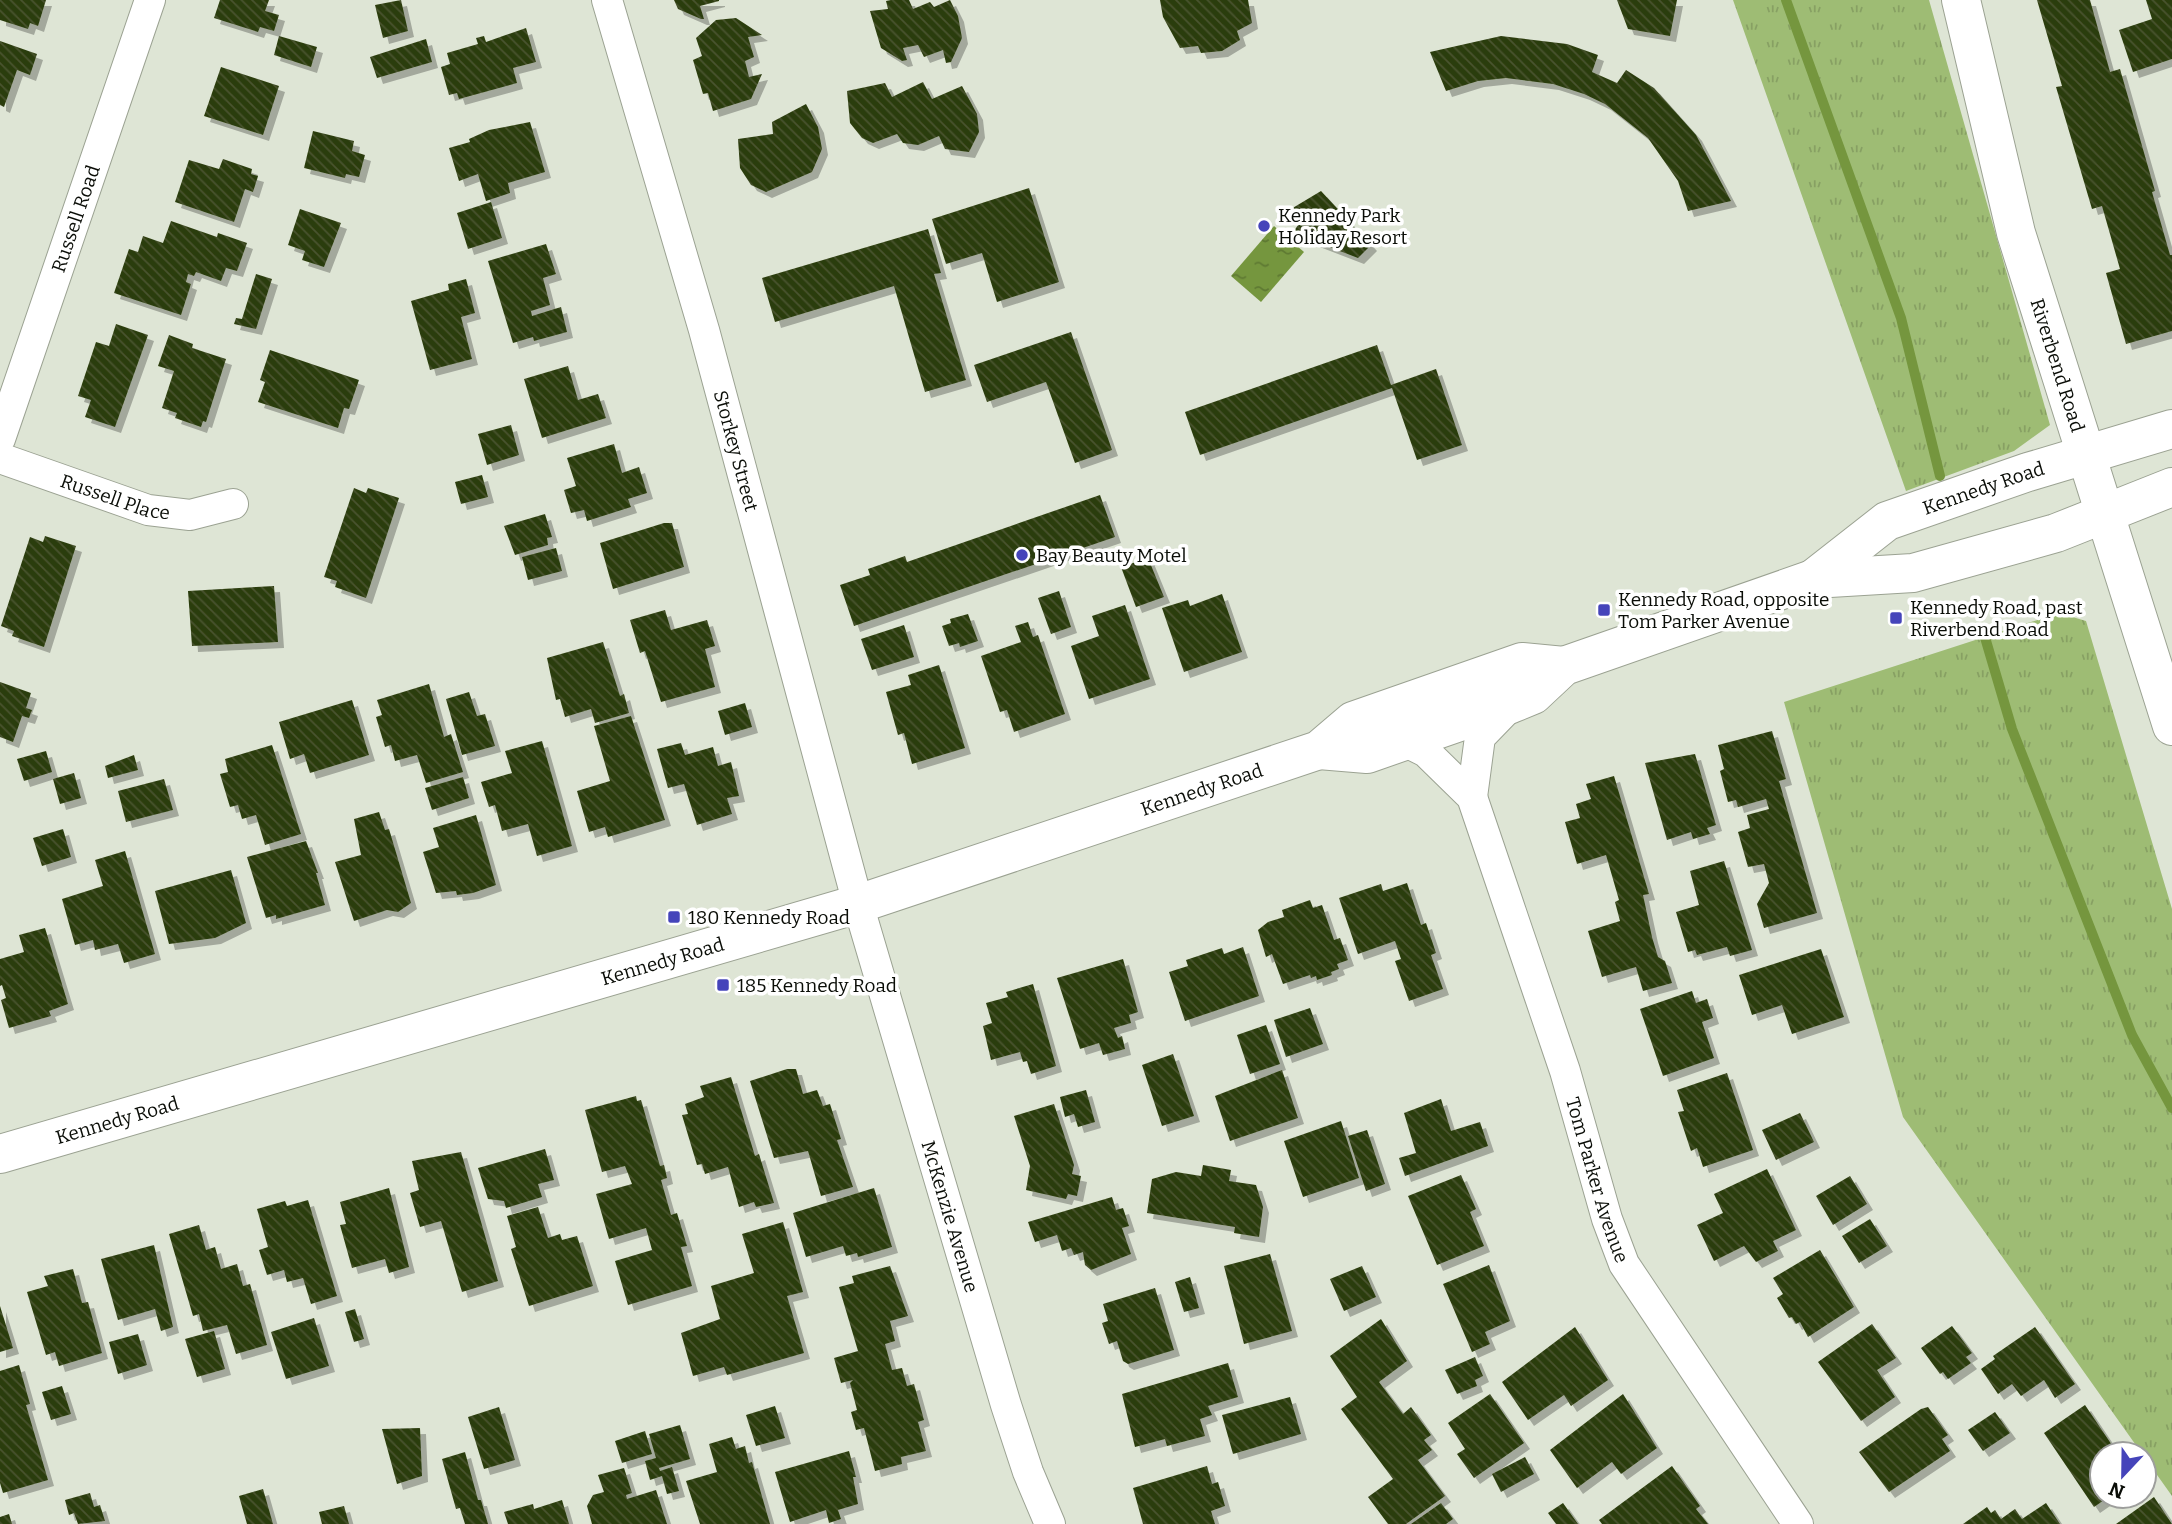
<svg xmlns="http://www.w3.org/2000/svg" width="2172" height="1524" font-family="Bitter,serif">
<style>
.park{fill:url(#park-tufts)}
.water{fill:url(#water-ripples)}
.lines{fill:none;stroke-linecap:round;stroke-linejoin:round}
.stream{stroke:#75963e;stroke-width:10}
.building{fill:url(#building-back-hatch);filter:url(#shadow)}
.street-casing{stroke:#9ba292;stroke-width:32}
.secondary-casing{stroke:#9ba292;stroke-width:40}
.street{stroke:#fff;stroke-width:30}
.secondary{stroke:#fff;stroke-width:38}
.poi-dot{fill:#4544ba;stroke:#fff;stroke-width:2.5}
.labels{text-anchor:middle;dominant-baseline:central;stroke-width:7;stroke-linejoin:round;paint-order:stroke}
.poi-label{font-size:19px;fill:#0a0d07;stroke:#fff;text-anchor:start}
.street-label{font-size:19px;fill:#0a0d07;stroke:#fff}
</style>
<defs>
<pattern id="park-tufts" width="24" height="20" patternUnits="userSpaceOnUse" patternTransform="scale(1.75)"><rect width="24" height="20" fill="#9ebc74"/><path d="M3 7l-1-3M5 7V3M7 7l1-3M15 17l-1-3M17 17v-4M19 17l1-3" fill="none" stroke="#87a063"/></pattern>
<pattern id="water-ripples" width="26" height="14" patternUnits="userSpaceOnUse" patternTransform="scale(1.75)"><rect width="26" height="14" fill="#75963e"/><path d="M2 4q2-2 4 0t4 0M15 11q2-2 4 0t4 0" fill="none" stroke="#5e7932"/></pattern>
<pattern id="building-back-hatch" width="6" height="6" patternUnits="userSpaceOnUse" patternTransform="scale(1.75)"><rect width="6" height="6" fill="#2c3c0d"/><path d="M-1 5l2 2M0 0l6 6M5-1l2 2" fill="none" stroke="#48542f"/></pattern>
<filter id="shadow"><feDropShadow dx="6" dy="6" stdDeviation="0" flood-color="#0004"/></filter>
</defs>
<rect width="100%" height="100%" fill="#dee5d5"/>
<path class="park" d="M1733,0H1929L2050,425L2014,451L1906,491Z
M2059,613L2086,621L2172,909V1496L1903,1117L1784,702Z"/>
<path class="water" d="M1274,226L1304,252L1261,302L1231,276Z"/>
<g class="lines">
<path class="stream" d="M1786,0L1901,318L1940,476
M1984,634L2012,729L2132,1035L2172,1108"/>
</g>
<path class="building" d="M0,0H46L38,26L30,23L28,29L0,20Z
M220,0H269L265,11L279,15L274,31L260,27L258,32L214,18Z
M401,0L408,31L383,38L375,5Z
M674,0H719V1L700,6L704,19H701L678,9Z
M891,0H909L913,9L930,2L934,7L950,0L958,16L962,38L951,62L946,63L943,50L924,57L918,45L903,48L907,60L902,61L881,48L870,11L888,9L886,1Z
M1160,0H1248L1252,23L1237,31L1240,40L1222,51L1201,53L1198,46L1180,48L1163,17Z
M1617,0H1677L1670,36L1628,29Z
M2037,0H2090L2110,72L2120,69L2155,191L2152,192L2170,255H2172V331L2126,344L2106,273L2120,269L2102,206L2092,209L2056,87L2062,86Z
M2146,0H2172V59L2133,72L2119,30L2152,19Z
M736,18L762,35L748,37L754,57L745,61L749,77L762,74L751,99L713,111L708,93L703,94L693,60L702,56L696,38L716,20Z
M526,28L536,62L513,68L517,83L459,99L457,93L449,95L441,67L450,64L447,53L478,44L476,38L484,36L486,42Z
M279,36L317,47L311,67L274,55Z
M1501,36L1567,44L1598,55L1592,72L1617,83L1626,70L1654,88L1696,135L1731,201L1688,211L1678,181L1648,138L1605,104L1584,94L1553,84L1506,78L1478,81L1446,91L1430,52Z
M426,39L432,62L377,78L370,57Z
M0,41L37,54L30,75L17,70L4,107L0,105Z
M221,67L279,86L263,135L204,116Z
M923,82L932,99L962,86L977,114L979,132L969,152L945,149L939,136L918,145L903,143L897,134L873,143L862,138L850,123L847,91L885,83L892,97Z
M806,104L818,127L822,149L812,172L766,192L751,185L740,168L738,139L773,134L772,122Z
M530,122L545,172L508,183L510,193L486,201L478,174L459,181L449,148L470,142L469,139L489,130Z
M313,131L354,141L352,151L365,155L359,177L346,174L345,178L304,168Z
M223,159L252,169L251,174L258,176L253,192L245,189L234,222L175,202L189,160L219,169Z
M1029,188L1059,282L997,302L982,253L946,264L932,219Z
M1321,191L1371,245L1358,258L1293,233L1301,220L1291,209Z
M491,202L502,238L468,249L457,213Z
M300,209L341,223L324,267L302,260L305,251L288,245Z
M171,221L217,237L218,233L247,243L237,271L226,268L221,281L196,272L194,276L188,274L186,282L191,284L181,315L114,293L129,249L138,252L143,236L163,243Z
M928,229L941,273L934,274L966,380L925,392L894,286L775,322L762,278Z
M546,244L556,274L543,278L550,305L531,311L532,316L561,307L567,332L534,341L533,337L513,343L488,261Z
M256,274L272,279L256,329L234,324L236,318L242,319Z
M466,279L475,313L461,317L472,359L430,370L411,301L449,290L448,284Z
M116,324L148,335L115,427L85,417L91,400L78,396L96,342L109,346Z
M1071,332L1112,450L1075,463L1046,382L987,402L974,365Z
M169,335L193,344L192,348L226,359L206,422L203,421L201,427L175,418L177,413L162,408L174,371L158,366Z
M1377,345L1391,385L1436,369L1462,445L1417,460L1392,388L1200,455L1185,412Z
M270,350L359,380L349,409L344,408L338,428L258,402L265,382L260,380Z
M568,366L578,400L598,394L606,418L542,438L524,379Z
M511,425L519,455L487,465L478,434Z
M614,444L622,473L639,467L647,493L628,499L631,507L587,521L584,510L571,513L564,490L576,486L567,458Z
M482,475L488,497L461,504L455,482Z
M354,488L366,493L368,488L399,498L366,598L335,587L337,581L324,577Z
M1100,495L1115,537L854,626L840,585L870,575L868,569L905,556L907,562Z
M545,514L552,537L547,538L548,545L515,555L504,526Z
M664,523H672L684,567L613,589L600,543Z
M45,536L76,546L44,647L12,636L14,631L1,626L30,537L43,542Z
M556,548L562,571L528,580L522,557Z
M1148,558L1164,597L1136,607L1121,567Z
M274,586L278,642L192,646L188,591Z
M1059,591L1071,627L1051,634L1038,598Z
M1222,594L1242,652L1184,672L1162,608L1188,600L1190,606Z
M1125,605L1150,679L1089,699L1071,646L1099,636L1092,616Z
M665,610L671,630L707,620L715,646L705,649L715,687L661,702L645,651L640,653L630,620Z
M968,614L978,641L960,647L959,643L949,646L942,626L951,623L950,619Z
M1028,622L1033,637L1038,635L1065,714L1014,732L1007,710L1000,712L981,656L1021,642L1015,626Z
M904,625L914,657L872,670L861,639Z
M603,642L620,696L624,694L629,713L595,723L591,709L565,717L560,699L556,700L547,658Z
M939,665L965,748L912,764L904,733L898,735L886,692L911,685L908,675Z
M0,682L31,693L26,708L32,710L29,718L22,716L13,742L0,737Z
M429,684L444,737L451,734L463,772L426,783L417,755L395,761L391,745L385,747L376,717L382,715L377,700Z
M469,692L477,716L485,714L495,746L462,755L446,699Z
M352,700L369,755L310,773L304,754L290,759L279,722Z
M745,703L752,727L725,735L718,711Z
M631,716L665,820L608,837L605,827L589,832L577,791L610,781L594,726Z
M1772,731L1786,779L1779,781L1817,913L1764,928L1757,904L1769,883L1764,864L1748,867L1738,832L1750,828L1747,815L1769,809L1766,799L1738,807L1736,800L1728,802L1720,771L1724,769L1718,745Z
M542,741L572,846L537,856L528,824L502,831L495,805L489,807L481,782L512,773L505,751Z
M681,743L685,755L713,747L718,766L731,762L739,796L727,798L732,814L697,825L684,784L668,788L657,749Z
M272,745L301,834L265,845L256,815L242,819L238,805L230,807L220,774L228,772L225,759Z
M46,751L52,772L24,781L17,759Z
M1695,754L1716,825L1707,828L1710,834L1693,839L1691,832L1667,840L1645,763Z
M134,755L138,770L108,778L105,766Z
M74,773L81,798L60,804L53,779Z
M1614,776L1649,894L1643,895L1652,937L1658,957L1665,961L1672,983L1643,991L1636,967L1602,977L1588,931L1620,921L1615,902L1619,900L1606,855L1577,864L1565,822L1580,818L1576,804L1591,799L1586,784Z
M463,777L469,798L432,810L425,788Z
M164,779L173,810L126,822L118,791Z
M379,812L385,830L389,829L411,903L398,912L387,910L354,921L335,862L361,855L354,819Z
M476,815L496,885L473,893L457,895L456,891L436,893L423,852L439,847L433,828Z
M63,829L71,857L42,866L33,838Z
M306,841L318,873H316L325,905L276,919V915L266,918L247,857Z
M125,851L155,954L124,963L118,944L95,950L93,940L75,945L62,899L103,886L95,860Z
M1724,861L1752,950L1730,956L1727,947L1697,955L1695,950L1688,952L1676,912L1699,905L1690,871Z
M231,870L246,923L215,938L169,944L155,891Z
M1407,883L1421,925L1426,923L1436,953L1431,955L1443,989L1409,1001L1395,961L1401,959L1395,941L1358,954L1339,898L1381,884L1383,891Z
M1310,900L1313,908L1322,905L1334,940L1340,938L1348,960L1337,964L1339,969L1331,972L1332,975L1317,980L1316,976L1311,978L1310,975L1283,984L1272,954L1266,957L1258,930L1268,922L1284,917L1282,910Z
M45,928L68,1004L49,1011L51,1016L9,1028L1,1000L6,998L2,985L0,986V959L24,952L19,935Z
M1243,947L1259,996L1185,1021L1169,972L1188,966L1186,960L1222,948L1224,954Z
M1821,949L1844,1017L1792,1034L1782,1005L1752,1015L1739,975Z
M1123,959L1138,1012L1129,1015L1131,1023L1114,1028L1118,1038L1122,1036L1125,1049L1103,1055L1099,1043L1080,1049L1057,978Z
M1033,984L1056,1066L1031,1074L1027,1061L1023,1062L1020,1052L991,1060L983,1026L992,1023L986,1003L1008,997L1006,992Z
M1692,991L1696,1003L1707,999L1713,1018L1702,1022L1714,1058L1663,1076L1640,1009Z
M1310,1008L1323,1044L1286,1057L1274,1020Z
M1266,1025L1280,1064L1250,1074L1237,1035Z
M1173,1054L1194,1116L1162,1126L1142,1065Z
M787,1069H796L803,1094L817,1090L823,1106L830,1104L841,1139L837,1140L853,1187L821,1196L808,1151L774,1158L750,1081Z
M1282,1070L1298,1118L1230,1141L1215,1096Z
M1727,1073L1753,1150L1703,1167L1697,1148L1691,1151L1678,1112L1684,1111L1677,1090Z
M731,1077L755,1156L759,1154L774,1203L756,1207L754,1202L739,1207L728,1167L705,1174L702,1164L697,1165L682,1115L688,1114L685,1104L704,1097L700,1086Z
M1086,1090L1095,1122L1078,1127L1074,1114L1065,1117L1060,1097Z
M636,1096L637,1101L641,1100L660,1166L664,1165L667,1178L661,1180L671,1215L677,1213L687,1246L681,1247L692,1286L628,1305L615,1261L652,1250L646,1228L609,1239L596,1194L632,1184L625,1166L602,1172L585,1110Z
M1441,1099L1451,1131L1480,1122L1488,1146L1405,1176L1399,1158L1416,1153L1404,1113Z
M1054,1104L1074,1165L1072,1174L1081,1176L1077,1196L1068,1194L1066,1199L1026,1190L1030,1166L1014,1116Z
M1800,1113L1814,1142L1776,1160L1762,1130Z
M1341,1121L1359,1178L1303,1197L1284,1141Z
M1367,1130L1385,1184L1366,1191L1348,1136Z
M545,1149L554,1180L538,1184L542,1197L506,1208L504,1201L488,1199L478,1168Z
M461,1152L498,1281L462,1292L441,1221L420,1227L410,1193L419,1190L412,1161Z
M1203,1165L1231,1170L1229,1181L1256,1185L1263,1207L1259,1237L1234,1233L1235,1227L1147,1213L1152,1179L1176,1172L1201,1176Z
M1767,1169L1796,1230L1773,1241L1778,1251L1756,1262L1744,1246L1714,1261L1697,1225L1723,1213L1714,1194Z
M1461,1175L1476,1209L1470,1212L1484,1246L1437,1265L1408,1196Z
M1850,1176L1867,1204L1833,1225L1816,1196Z
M389,1188L409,1267L389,1273L385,1259L352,1268L340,1225L346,1224L340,1202Z
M874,1188L892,1247L858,1257L857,1253L846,1256L843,1246L806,1257L793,1213Z
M1112,1197L1116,1210L1123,1208L1129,1226L1122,1228L1131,1254L1091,1270L1085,1265L1083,1252L1074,1255L1071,1248L1062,1251L1057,1235L1035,1242L1028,1222Z
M308,1200L337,1296L311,1304L303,1278L287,1282L284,1270L267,1275L259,1250L268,1247L257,1209L285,1201L287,1206Z
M538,1207L548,1238L560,1234L562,1240L577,1236L593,1286L529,1306L511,1249L516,1247L507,1216Z
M1870,1219L1887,1246L1859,1263L1842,1236Z
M783,1222L803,1292L787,1296L804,1353L727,1375L724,1367L693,1376L681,1333L720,1319L711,1286L754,1273L742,1234Z
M199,1225L206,1250L215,1247L221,1269L237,1264L243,1286L250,1284L267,1345L236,1354L227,1325L203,1331L199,1314L193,1316L169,1234Z
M154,1245L173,1327L161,1331L155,1309L118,1320L101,1259Z
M1820,1250L1854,1307L1808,1337L1800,1322L1796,1324L1792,1317L1789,1318L1777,1298L1783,1294L1773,1278Z
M1270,1254L1292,1331L1244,1344L1224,1266Z
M1489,1265L1510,1321L1485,1332L1490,1344L1472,1352L1443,1284Z
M890,1266L908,1316L890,1321L895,1341L885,1344L892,1370L902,1368L907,1386L914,1384L924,1420L918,1422L926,1451L901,1457L902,1464L875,1471L864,1428L856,1430L851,1412L857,1410L850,1383L853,1380L841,1383L834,1358L858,1351L839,1287L854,1283L852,1276Z
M1362,1266L1376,1297L1344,1311L1330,1279Z
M73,1269L82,1303L88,1302L102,1353L59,1366L55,1352L46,1355L27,1292L48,1286L44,1276Z
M1190,1277L1199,1308L1184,1312L1175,1282Z
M1155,1288L1174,1350L1128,1364L1123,1361L1117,1341L1109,1344L1102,1323L1108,1321L1103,1304Z
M0,1306L13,1348L0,1352Z
M355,1309L364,1339L354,1342L345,1312Z
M314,1318L329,1366L286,1379L271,1332Z
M1381,1319L1407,1361L1379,1382L1403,1414L1411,1407L1431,1435L1424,1440L1432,1450L1418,1460L1445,1496L1406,1524H1388L1368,1497L1393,1479L1341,1409L1357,1397L1330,1356Z
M1872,1324L1896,1358L1877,1370L1895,1397L1861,1421L1818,1362Z
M1952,1326L1972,1353L1966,1357L1971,1363L1948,1379L1943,1372L1940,1374L1921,1348Z
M1575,1327L1608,1380L1571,1406L1564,1395L1528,1420L1502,1382Z
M2035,1327L2075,1384L2055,1398L2044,1380L2021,1396L2012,1384L1998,1394L1981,1369L1995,1359L1993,1356Z
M214,1331L225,1369L197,1377L185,1339Z
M138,1334L147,1365L118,1374L109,1342Z
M1475,1357L1483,1376L1475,1380L1477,1386L1457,1394L1445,1370Z
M1228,1363L1238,1397L1208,1406L1212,1415L1200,1419L1205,1436L1167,1446L1165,1439L1135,1447L1122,1394Z
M19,1365L30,1404L26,1405L48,1480L3,1493L0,1483V1371Z
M62,1386L71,1414L51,1420L42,1392Z
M1490,1394L1524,1443L1474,1478L1457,1454L1465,1449L1448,1423Z
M1623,1394L1657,1448L1621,1474L1612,1462L1577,1488L1550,1450Z
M1290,1397L1301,1434L1233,1454L1222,1415Z
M2085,1405L2118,1454H2102V1496H2110L2094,1507L2044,1433Z
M775,1406L785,1438L756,1446L746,1415Z
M499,1407L515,1460L484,1469L468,1417Z
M1928,1407L1948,1435L1942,1439L1950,1451L1889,1492L1859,1452L1921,1409Z
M1995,1412L2010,1433L1983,1451L1968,1430Z
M680,1425L690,1459L659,1468L660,1471L672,1467L679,1491L667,1494L662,1476L650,1480L645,1461L656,1458L649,1434Z
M420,1428L422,1476L397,1484L382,1429Z
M645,1431L652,1454L622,1463L615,1441Z
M732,1437L736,1449L745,1446L749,1463L752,1462L770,1524H700L686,1481L717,1472L709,1444Z
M849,1451L856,1477H853L858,1504L838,1510L841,1519L829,1523L826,1510L790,1522L775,1472Z
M465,1452L478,1500H481L488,1524H465L460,1508L456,1509L442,1459Z
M1525,1457L1534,1474L1501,1492L1492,1474Z
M1207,1466L1212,1484L1218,1482L1225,1506L1211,1511L1215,1524H1143L1133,1488Z
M1672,1466L1700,1506L1696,1509L1708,1524H1602L1599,1520Z
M624,1468L632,1493L626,1495L627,1499L656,1490L667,1524H592L587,1506L593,1495L604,1492L598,1475Z
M263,1489L273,1524H247L239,1496Z
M90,1493L94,1507L100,1505L105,1521L78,1524L74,1513L69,1515L65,1500Z
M2154,1497L2172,1524H2116Z
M562,1500L569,1524H508L504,1512L533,1504L534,1509Z
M1441,1503L1453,1519L1446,1524H1411Z
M1563,1503L1578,1524H1556L1548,1513Z
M2046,1503L2060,1524H1963L1987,1507L1991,1513L1995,1510L2001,1519L2015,1509L2022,1519Z
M344,1506L349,1524H322L319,1512Z
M9,1514L12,1524H0V1517Z"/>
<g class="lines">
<defs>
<g id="street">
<path id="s1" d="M607,0L704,330L858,904L1006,1405L1028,1472L1050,1524"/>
<path id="s2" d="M0,439L150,0"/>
<path id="s3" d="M0,458L148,510L190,515L233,504"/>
<path id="s4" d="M1404,741L1426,752L1472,797L1565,1071L1607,1219L1624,1264L1798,1524"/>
<path d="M1472,797L1480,737L1511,705"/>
</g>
<g id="secondary">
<path id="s5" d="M1961,0L2016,233L2172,726"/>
<path id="s6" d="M1813,579L1887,521L2028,472L2172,429"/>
<path d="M1319,750L1367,754L1511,704L1533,695L1564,666L1813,579L1913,573L2056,533L2172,487"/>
<path id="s7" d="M0,1154L858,904L1319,750L1353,721L1522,662L1564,666"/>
</g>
</defs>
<use href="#street" class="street-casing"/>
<use href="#secondary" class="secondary-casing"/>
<use href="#street" class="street"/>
<use href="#secondary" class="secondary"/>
</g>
<g class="poi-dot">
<circle cx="1264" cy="226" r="7"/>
<circle cx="1022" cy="555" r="7"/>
<rect x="1597" y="603" width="14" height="14" rx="3.5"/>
<rect x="1889" y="611" width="14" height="14" rx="3.5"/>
<rect x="667" y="910" width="14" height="14" rx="3.5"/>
<rect x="716" y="978" width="14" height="14" rx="3.5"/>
</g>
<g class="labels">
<g class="poi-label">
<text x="1278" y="215">Kennedy Park<tspan x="1278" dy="22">Holiday Resort</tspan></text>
<text x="1036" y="555">Bay Beauty Motel</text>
<text x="1618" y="599">Kennedy Road, opposite<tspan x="1618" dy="22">Tom Parker Avenue</tspan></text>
<text x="1910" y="607">Kennedy Road, past<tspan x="1910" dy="22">Riverbend Road</tspan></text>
<text x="688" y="917">180 Kennedy Road</text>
<text x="737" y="985">185 Kennedy Road</text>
</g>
<g class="street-label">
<text stroke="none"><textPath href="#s2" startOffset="233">Russell Road</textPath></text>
<text stroke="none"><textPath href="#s5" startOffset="378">Riverbend Road</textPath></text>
<text stroke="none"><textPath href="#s1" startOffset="469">Storkey Street</textPath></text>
<text stroke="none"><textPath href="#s6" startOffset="196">Kennedy Road</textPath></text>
<text stroke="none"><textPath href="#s3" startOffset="122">Russell Place</textPath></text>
<text stroke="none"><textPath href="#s7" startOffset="1256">Kennedy Road</textPath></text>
<text stroke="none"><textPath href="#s7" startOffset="690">Kennedy Road</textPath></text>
<text stroke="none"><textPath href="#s7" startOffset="122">Kennedy Road</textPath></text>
<text stroke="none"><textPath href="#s4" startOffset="492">Tom Parker Avenue</textPath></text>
<text stroke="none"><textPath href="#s1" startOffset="1264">McKenzie Avenue</textPath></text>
</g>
</g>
<g transform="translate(2123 1475) rotate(202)"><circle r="33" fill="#ffffff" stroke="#9d9e9c" stroke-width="2"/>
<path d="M0-5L12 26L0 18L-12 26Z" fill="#4544ba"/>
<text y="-10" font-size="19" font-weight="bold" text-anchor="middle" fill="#0a0d07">N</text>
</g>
</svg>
